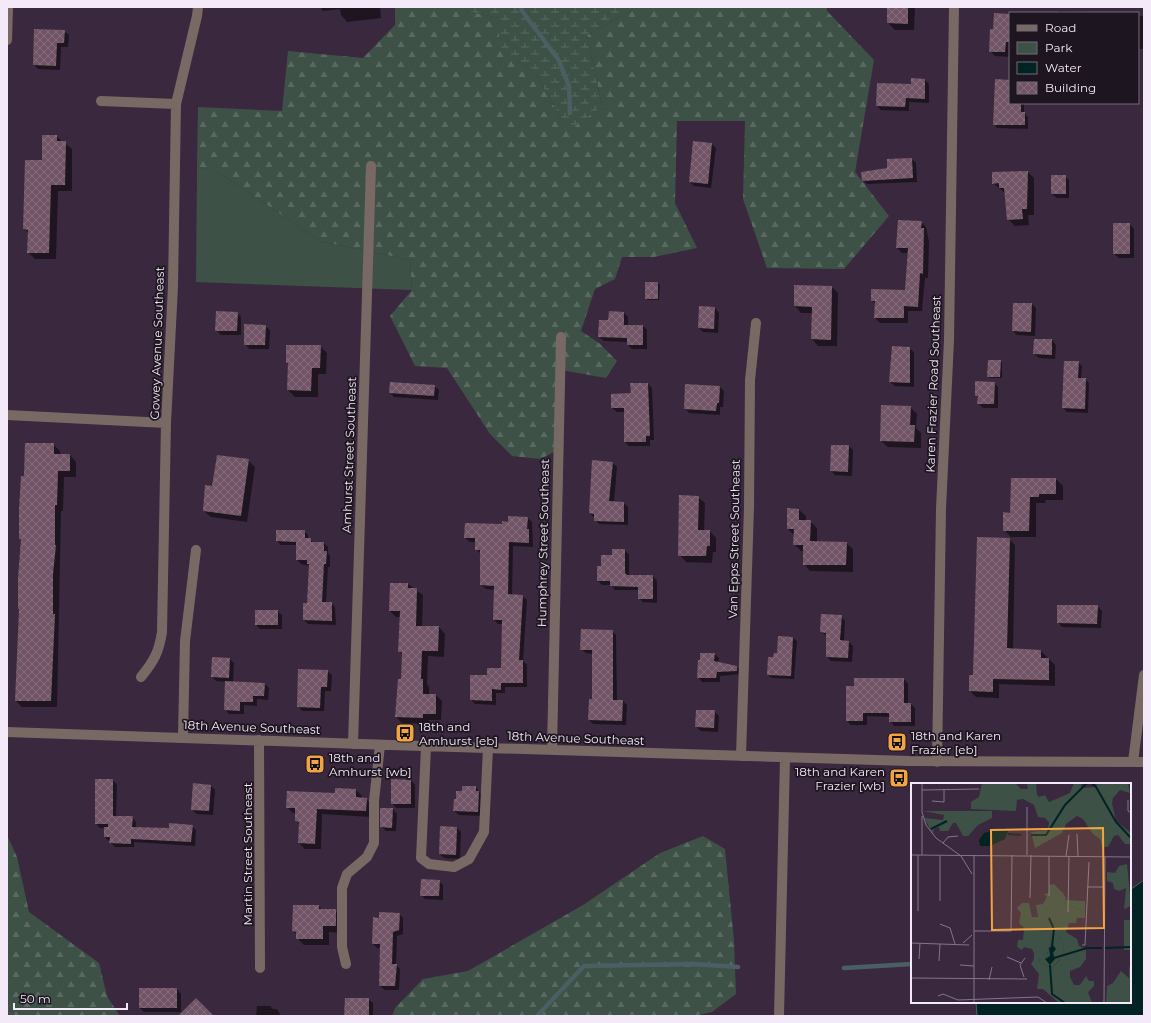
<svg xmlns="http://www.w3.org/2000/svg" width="1151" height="1023" font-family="Montserrat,sans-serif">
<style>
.green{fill:#3e5146}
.forest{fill:url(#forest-firs)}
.wetland{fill:url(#wetland-marsh)}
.water{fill:#022324;stroke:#4b5e64}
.shadow{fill:#0007}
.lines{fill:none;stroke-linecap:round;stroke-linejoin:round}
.stream{stroke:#4b5e64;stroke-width:4.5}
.building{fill:url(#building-cross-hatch)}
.minor{stroke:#796965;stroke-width:10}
.labels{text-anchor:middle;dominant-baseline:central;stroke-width:3.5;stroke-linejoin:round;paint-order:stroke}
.street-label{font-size:12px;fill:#f4e9f8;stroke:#1d151f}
.poi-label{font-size:12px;fill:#f4e9f8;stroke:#1d151f;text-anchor:start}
.inset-river{fill:none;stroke:#022324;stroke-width:2}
.inset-road{fill:none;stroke:#847589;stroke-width:1}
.view{fill:#f3a442;fill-opacity:0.15;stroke:#f3a442;stroke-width:2}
.inset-edge{fill:none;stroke:#f4e9f8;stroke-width:2}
</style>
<defs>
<pattern id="forest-firs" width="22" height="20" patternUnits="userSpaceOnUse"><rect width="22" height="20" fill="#3e5146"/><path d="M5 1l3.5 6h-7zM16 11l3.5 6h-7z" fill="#5a6a61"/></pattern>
<pattern id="wetland-marsh" width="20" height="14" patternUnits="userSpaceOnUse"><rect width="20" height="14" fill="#3e5146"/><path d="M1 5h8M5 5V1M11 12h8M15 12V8" fill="none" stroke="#5a6a61"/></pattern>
<pattern id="building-cross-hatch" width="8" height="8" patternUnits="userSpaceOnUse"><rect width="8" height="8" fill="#715465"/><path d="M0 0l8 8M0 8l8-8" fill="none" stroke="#866d7c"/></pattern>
</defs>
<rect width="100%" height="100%" fill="#3a283f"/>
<path class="green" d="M197,166L221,174L320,241L410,260L412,290L196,282Z"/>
<path class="forest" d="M395,7H464L467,11L499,18L500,46L535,73L563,121L602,106L587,35L638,7H827V11L874,60L855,172L889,216L844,269L767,268L743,199L745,121H677L675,203L697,248L654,257H622L615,279L595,289L581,331L599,343L617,361L606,378L561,370L558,450L540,459L512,456L490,434L447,368L415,366L390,316L412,290L410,260L320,241L221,174L197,166L198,107L282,111L288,51L363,58L395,25Z
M7,835L17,857L29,912L99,963L107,996L120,1016H7Z
M703,836L725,849L734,941L736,994L712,1012L694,1016H392L395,1008L423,979L468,971L583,905L660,853Z"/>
<path class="wetland" d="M464,7H638L587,35L602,106L573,128L563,121L535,73L499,46V18L467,11Z"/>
<path class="water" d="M1144,880V1016H977L976,1002H1130V890Z"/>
<path class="shadow" d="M320,7H380L381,18L347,22L341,15L340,9L323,11Z
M888,7H918H915L914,30H895L888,23Z
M1058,11L1094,12L1102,13H1058Z
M995,14L1010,15V57L995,56L990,51L994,30Z
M1138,16H1144V49H1138Z
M64,31L69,35L68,47H61L60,70L38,69L34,65Z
M912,79L925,80L929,84V103L909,102V111L881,110L877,106L912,85Z
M1010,81V103H1024V113L1028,117V129L997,128L994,124Z
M56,136L72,149V191H58L56,259H35L28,252L29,233L24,229L43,161Z
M712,144L716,148L711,188L694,186L690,182Z
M912,159L916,163L917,182L867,184L863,180Z
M1028,172L1034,178V215H1028L1029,225L1015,226L1008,219L1005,193L993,183Z
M1065,176L1069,180V198H1057L1052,194Z
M921,222L926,227L929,242L928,278H925L922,311H908V323H880L875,318L876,304L872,301L906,291L908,253H902L897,248Z
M1130,224L1134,229V258H1119L1114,254Z
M658,283L660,285L659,300H648L646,298Z
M795,286L832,287L838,293L837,346H818L812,339L813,313H801L795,306Z
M1032,304L1036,308L1035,336L1017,335L1013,331Z
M715,308L719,313L718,333L703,332L699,328Z
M237,313L241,317V335H221L216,330Z
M624,313L628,317V326H643L647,330V349H632L628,345V342L604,341L599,337L600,321H609Z
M265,326L270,330L269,349H249L245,344Z
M1052,340L1056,345L1055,359L1039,358L1034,354Z
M320,346L327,353L326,374H318V397H295L288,390L289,365L287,363Z
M909,348L914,352V387L895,386L890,382Z
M1000,361L1002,363V378H990L988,376Z
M1078,362L1082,366L1081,379H1085L1089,383L1088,413L1067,412L1063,408Z
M994,383L998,387V408H983L978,403V398L976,395Z
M648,384L652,388L654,440H650V446H629L625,442V412H617L612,408Z
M434,386L439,390L438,400L394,397L390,393Z
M720,387L724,391L723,407H720V415L689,413L685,408Z
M910,407L917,414L916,428L921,433V448L888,447L881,441Z
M53,444L60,451V455H70L76,462V477H64L63,511H61L57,707H22L16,701L22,540L20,538L25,477Z
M849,446L853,450L852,476L835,475L831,471Z
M248,460L255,467L247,522L211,517L204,511L212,488Z
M613,463L617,467L614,502L624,503L628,507V525L599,524L590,513Z
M1012,479H1056L1063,486V500H1045L1046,503H1036V537H1011L1004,530L1011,514Z
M698,497L705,503L704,531H710L716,538V552H713L712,563L686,562L680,555Z
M799,510L806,516V521H810L817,528V542L846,543L853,549V572L810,571L804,564V551H801L794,544V535L788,529Z
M528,518L532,522L533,547L513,546L512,595L522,596L527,600L523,661L527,665V687H505V693H496V705L475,704L471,700L488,676L502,670L503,624H498L494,620L495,590L486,589L481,585V554L476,549V542H470L465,538Z
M304,531L308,535V539L315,543H324L328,547V553L330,556V567H328L326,603H331L335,607L336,625L308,624L304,620L308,604L310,566L301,564L297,560V545H281L277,541Z
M1009,539L1015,545L1013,649L1041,651L1055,665V686L999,684V698L976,697L970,691Z
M625,550L629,555V575L653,576L657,581V603L643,602L639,598V590H615L611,585H602L598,581L602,567L613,556Z
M408,584L423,595L422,627H439L445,634L444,657L428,656L427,684L429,687V695H436L442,701L441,720H429V724L402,723L396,717V702H399L402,680L403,655L400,652L401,617H396L390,611Z
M1097,606L1102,611L1101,628L1062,627L1058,622Z
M277,611L282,615V629H260L256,625Z
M841,616L845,621L844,641L849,642L853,646L852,662L831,661L827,657V636L821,632Z
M612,631L616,635L617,701H623L627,705L626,725L593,724L589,720L593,700V654L586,653L581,649Z
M779,637L793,638L797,641L794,679L772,678L768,675L774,658L778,654Z
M714,654L719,658L718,663L737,667L741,671V674L720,676V682H702L698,677Z
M213,658L230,659L234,663L233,682L265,684L269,688L268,700L257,699V706L244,705V714H229L225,709L226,682L216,681L212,677Z
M327,671L332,675L331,691H325L324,711H302L298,706Z
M904,679L908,684V704H911L915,708V726H894L890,721V717L867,716V725H851L847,721L855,687Z
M714,711L719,716L718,732L701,731L696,727Z
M112,780L117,784L116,817H132L136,822V828L170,829L192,826L196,830L195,846L134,842V847H115L105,837V828H100L96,824Z
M411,780L415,785V808H396L392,803Z
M211,786L215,790L213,815L197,814L192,810Z
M476,787L483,797L482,816L459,815L454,811L457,801L463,792Z
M356,790L362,796V799H366L372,805L371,817L322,814L321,849H305L299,843L300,825L296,821V813H293L287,807Z
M393,809L397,814L396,831H386L382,827Z
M457,828L461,832L460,859L444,858L440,854Z
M439,881L443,885V900L425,899L421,895Z
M319,906L322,910H335L342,917V933L329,932V945H304L297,938V935L293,931Z
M399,914L403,918V934L397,936L396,965L400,969L399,990H385L380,986L381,948H377L373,944L380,919Z
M910,979H912V994L911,992Z
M177,989L181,994V1012H144L140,1008Z
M368,999L373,1003V1016H345Z
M257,1006H270L273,1009H277L281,1016H256Z"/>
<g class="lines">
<path class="stream" d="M521,7L522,11L558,59L569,86L570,113
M844,968L912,964
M537,1016L584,966L693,964L738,967"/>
</g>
<path class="building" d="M887,7H908V24L887,23Z
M994,13L1010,14L1009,42H1006L1005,52H989L990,29H993Z
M34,29L65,30L64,43H57L56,66L33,65Z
M911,78L925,79V99L906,98L905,107L876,106L877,83L911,84Z
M995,79L1010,80V103H1021V112H1025V125H993Z
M42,135H57V141H66L65,185H51L49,253H27L28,230L23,229L25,160H42Z
M693,141L712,143L708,184L689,182Z
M912,158L913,178L862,181L861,172L887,168V159Z
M1028,171L1027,209H1022L1023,219L1007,220L1004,188H999V183L992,184V172Z
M1051,175H1066V194H1051Z
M898,220L922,221L921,228H924L923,274L920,273L918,307L904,306V318H874L875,301H871V289L905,290L908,248H896Z
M1113,223H1130V254H1113Z
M645,282H658V299H645Z
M794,285L832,286L831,340L811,339L812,307L794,306Z
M1013,303H1032L1031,332L1012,331Z
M699,306L715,307L714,329L698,328Z
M216,311L238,312L237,331H215Z
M609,311L624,312V325H643V345H627V338L598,337L599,320H608Z
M244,324L266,325L265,345H244Z
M1034,339H1052V355L1033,354Z
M286,345H321L320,368H312L311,391L287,390L288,363H286Z
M892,346L910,347V383L889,382Z
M988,360H1001L1000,377H987Z
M1064,361H1079L1078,378H1086L1085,409L1062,408Z
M975,381L995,382L994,404H977L978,396H975Z
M390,382L435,385L434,396L389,393Z
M630,383H648L650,436H646V442H624V408H611V394L631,393Z
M685,384L720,386L719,403H717L716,411L684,409Z
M881,405L911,406L910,425H915L914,442L880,441Z
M25,443H54V454H70V471H58L57,505H55V545H56L53,574V614H55L51,701H15L19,609H18V578L21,539H19V510L21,476H24Z
M831,445H849L848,472L830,471Z
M217,455L249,459L241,516L203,511L205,485L212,486Z
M592,460L613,462L609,501L624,502V522L594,521V514L589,513Z
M1011,478H1056V494H1039V497H1030L1029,531H1003V512L1010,513Z
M679,495L699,496L698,530H710V546H707L706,556H678Z
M787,508L799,509V520H811L810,541L847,542L846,565H803V545H793L794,529H787Z
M508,516L528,517L527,529H529V543L509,542L508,594L523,595L519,660H523V683H501V690L492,689V701L470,700V675H487V668H501L502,620H493L494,586L480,585V550H475V538H464L465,523L502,524V521L508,522Z
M276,530H305V538H311V542H324V551H327L326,564H324L322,602H332V621L303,620V603H307L309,564H307V560H296V542L276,541Z
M977,537L1010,538L1007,648L1041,650V658H1049V680L993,679V692L969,691V675H973Z
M612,549H625V573L627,575H653V599H638V587L610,586V581H597V566H601V555H612Z
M390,583H408V588H417L416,626H439L438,651H422L421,679H423V694H436V714H423V718L395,717L398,679H401L402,652H398L400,611H389Z
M1057,605H1098L1097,624L1057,623Z
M255,610H278V625H255Z
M821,614L842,615L840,640L849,641L848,658L826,657V633L820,632Z
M581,629L613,630V700H623L622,721L588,720L589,699H592V650H580Z
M778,636L793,637L791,676L767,675L768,657H773L774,653H777Z
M700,653H715L714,661L737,666V671L717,672L716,678H697L698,660H700Z
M212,657L230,658L229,678L211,677Z
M298,669L328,670L327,687H321L320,708L297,707Z
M854,678H904V703H911V722H889V713H863V721H846V686H854Z
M225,681L265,683L264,696H253V702H240V711L224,710Z
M696,710H715L714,728L695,727Z
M95,779H113V816H133L132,827L169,828V823L193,825L191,842L131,839V844L109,843L110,837H104V827H108V824H95Z
M391,779L411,780V804H391Z
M193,783L211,785L209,811L191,810Z
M462,786H476V791H479L478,812L453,811L454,799H456V791H462Z
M335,788L356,789V797L367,798L366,811L317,809L315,844L298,843L299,822L295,821V808H286L287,791L335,793Z
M380,808H393L392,828L380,827Z
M440,826L457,827L456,855L439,854Z
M421,879L440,880L439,896H420Z
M293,905H319V909H336V926H323V939H296V932L292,931Z
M379,912L400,913L399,930L393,932L392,964H397L395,986H379L380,944H372L373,917L379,918Z
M139,988H177V1008H139Z
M196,998L214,1016H178Z
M345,998H369V1016H344Z"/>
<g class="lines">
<path class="minor" d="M7,40L8,7
M101,101L176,104
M7,415L166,423
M141,677C154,661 159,652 162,632L166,423L173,286L176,104L197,16L198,7
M7,732L391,745L909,761L1144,762
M183,737L185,641L196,550
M259,740L260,968
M353,744L371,166
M426,747L421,858L429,864L454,867L469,859L484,832L488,748
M552,750L561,337
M741,756L749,507L750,380L756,323
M937,762L941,509L949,340L954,7
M1133,762L1144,675
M346,964L342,947V888L347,874L367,857L374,843V801L380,745
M779,1016L785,758"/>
</g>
<defs>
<symbol id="bus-square" viewBox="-11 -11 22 22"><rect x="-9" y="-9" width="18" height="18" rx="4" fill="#f3a442" stroke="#1d151f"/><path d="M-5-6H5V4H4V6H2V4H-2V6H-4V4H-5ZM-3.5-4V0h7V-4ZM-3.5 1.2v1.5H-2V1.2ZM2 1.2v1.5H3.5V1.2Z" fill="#111"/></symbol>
</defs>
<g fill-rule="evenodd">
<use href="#bus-square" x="394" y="722" width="22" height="22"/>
<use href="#bus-square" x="886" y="731" width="22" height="22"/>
<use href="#bus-square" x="304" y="753" width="22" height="22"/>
<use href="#bus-square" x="888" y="767" width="22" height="22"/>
</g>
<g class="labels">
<g class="street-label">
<text transform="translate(157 343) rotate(-88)">Gowey Avenue Southeast</text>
<text transform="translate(933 384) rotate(-88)">Karen Frazier Road Southeast</text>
<text transform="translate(349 455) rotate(-88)">Amhurst Street Southeast</text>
<text transform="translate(734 539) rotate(-89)">Van Epps Street Southeast</text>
<text transform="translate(543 543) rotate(-89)">Humphrey Street Southeast</text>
<text transform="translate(252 727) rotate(2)">18th Avenue Southeast</text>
<text transform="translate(576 738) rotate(2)">18th Avenue Southeast</text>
<text transform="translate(247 854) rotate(-90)">Martin Street Southeast</text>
</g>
<g class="poi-label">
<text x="419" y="726">18th and<tspan x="419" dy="14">Amhurst [eb]</tspan></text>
<text x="911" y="735">18th and Karen<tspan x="911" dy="14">Frazier [eb]</tspan></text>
<text x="329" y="757">18th and<tspan x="329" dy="14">Amhurst [wb]</tspan></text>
<text x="885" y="771" text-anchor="end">18th and Karen<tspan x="885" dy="14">Frazier [wb]</tspan></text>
</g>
</g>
<g transform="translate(911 783)">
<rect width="220" height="220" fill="#3a283f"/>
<path d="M153,117L174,118V129L153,120ZM213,137H220V167H213Z" fill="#3e5146"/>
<path d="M71,0H104L110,6H117L116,0H125L126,12L128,14L134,12L138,19L159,10L163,0H170V5L185,4L186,0H217L219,10L209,7L202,15L201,20L205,38L220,50V61H214L207,52L203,53L197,64H191L189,56L182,51L172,36L166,33L155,41L151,50L124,65L120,49L137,47L138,39L134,35L127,34L123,22L112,16L106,17L105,28L60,26V19L68,14ZM12,28H81V35L67,42L57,53H52L45,40H42L37,48H29L28,44L23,46L22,51L13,35L32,37L33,32ZM216,81L220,123L213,126L215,105L208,108L203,106L202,100L196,98V89L204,90L208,83ZM143,101L152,110L155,115L153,120L174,129V135H166L165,140H158L155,149L166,156L168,163L175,166V176L169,184L159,188V194L163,202H169L175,193L178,198H183V203L177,209L181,220H148L132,206H126L128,191L120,181L123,176V170L121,166L113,164L111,167L106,164L107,157H112L113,145L108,140L110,130L106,125L111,120H118L121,134H127L125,122L132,121L136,114L133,111L138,110V102ZM138,134L149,148L148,153L153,164L149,177L141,185L145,200L142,208L136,198L138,196V184L129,180L128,174L136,172L140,156ZM218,184L220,185V220H195L196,203L202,200L210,188L218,195Z" fill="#3e5146" fill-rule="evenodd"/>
<path d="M188,12L198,29L183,36L179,33V22ZM137,133L153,150L152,153H148L153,164L151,174L141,185L148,204L139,209L136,207V197L138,196V184L129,180L128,174L131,171L136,172L140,156L139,150L131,149V146L136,142L135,135Z" fill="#3e5146"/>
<path d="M93,45L97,48L94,56L79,63H69L68,57L73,50ZM142,162L145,166L142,170L144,176L139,182L134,176L139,173L138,165Z" fill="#022324"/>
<path class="inset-river" d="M180,0L185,4L205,39L220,55M20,46L36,38M97,51L110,52M120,52H135L154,22L176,0M220,120V97M138,135L143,146L141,163M194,165L220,164M143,175L176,165H191M139,182L141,211L154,220"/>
<path class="inset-road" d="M11,0V29L15,42L25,55L50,73L61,91M11,7L68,6M217,17V28L220,30M21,18L33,19V6M166,51L167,73M32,60L37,54L47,53M0,72L220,74M11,72V33M116,72V24M29,73V118M155,73L158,52M176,104H193M138,113V73M119,115L120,72M7,128V72M157,129L158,73M29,141L39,145L44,161M63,148H100L101,72M0,160L58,162M52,160L61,152M171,162H174L178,79M96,174L110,180M8,176L9,160M28,178L29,161M49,182L63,183M113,194L109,182L114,175M0,195L116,196M78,197L81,184M27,213L32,211L47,217L127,214L136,220M63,220V73M193,220L194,74"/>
<path class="view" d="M192,45L193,145L81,147L80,47Z"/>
<rect width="220" height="220" class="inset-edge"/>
</g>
<rect width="1151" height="1023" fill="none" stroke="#f4e9f8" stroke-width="16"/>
<rect x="1009" y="12" width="130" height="92" fill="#1d151f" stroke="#736a76"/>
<rect x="1017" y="25" width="20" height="6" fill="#796965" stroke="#736a76"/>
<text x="1045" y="32" font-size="12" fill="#f4e9f8">Road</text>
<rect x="1017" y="42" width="20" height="12" fill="#3e5146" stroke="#736a76"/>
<text x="1045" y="52" font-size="12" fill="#f4e9f8">Park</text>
<rect x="1017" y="62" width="20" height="12" fill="#022324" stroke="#736a76"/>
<text x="1045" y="72" font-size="12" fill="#f4e9f8">Water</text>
<rect x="1017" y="82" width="20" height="12" fill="url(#building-cross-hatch)" stroke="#736a76"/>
<text x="1045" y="92" font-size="12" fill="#f4e9f8">Building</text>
<path d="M14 1003v6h113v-6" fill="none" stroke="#f4e9f8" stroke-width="2"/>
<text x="20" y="1003" font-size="12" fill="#f4e9f8" stroke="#1d151f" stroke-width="3" paint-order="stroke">50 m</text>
</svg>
